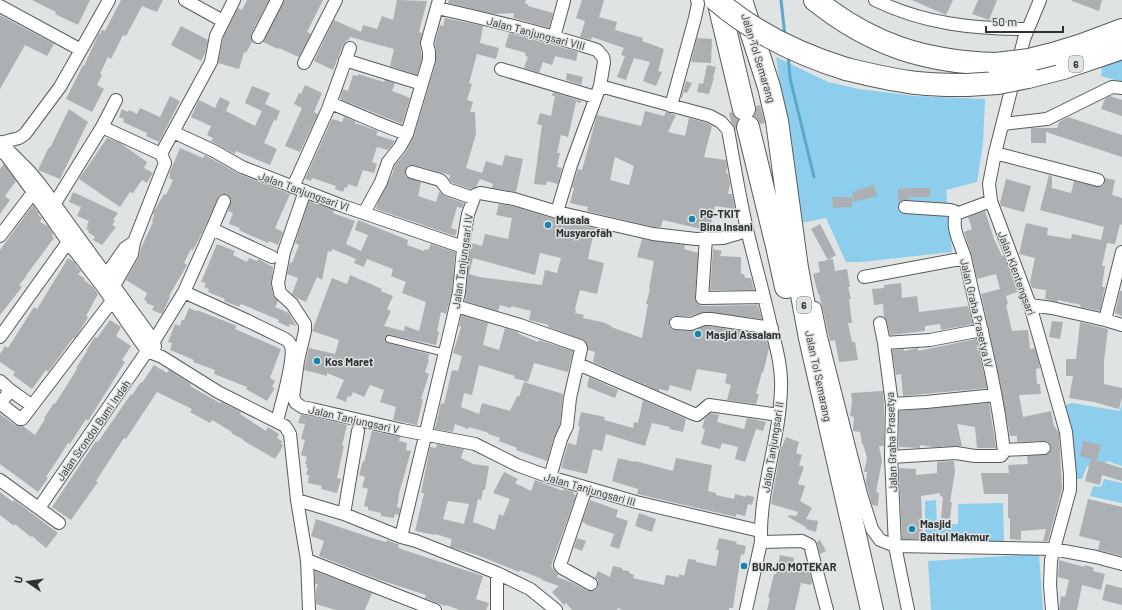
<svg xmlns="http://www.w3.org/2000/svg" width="1122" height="610" font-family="Barlow,sans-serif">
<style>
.green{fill:#8dceec}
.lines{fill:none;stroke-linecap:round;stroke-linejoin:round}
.stream{stroke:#5ba7c8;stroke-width:3}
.building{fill:#adb0b2;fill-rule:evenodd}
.lane-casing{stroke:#585b5c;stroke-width:8}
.street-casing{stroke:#585b5c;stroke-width:14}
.highway-casing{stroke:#585b5c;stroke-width:24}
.lane{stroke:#fff;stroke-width:6}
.street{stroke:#fff;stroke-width:12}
.highway{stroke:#fff;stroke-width:22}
.highway-bridge-casing{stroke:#585b5c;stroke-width:24;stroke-linecap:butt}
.highway-bridge{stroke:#fff;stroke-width:22}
.poi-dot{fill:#1484ab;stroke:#dfe3e4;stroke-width:1.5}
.labels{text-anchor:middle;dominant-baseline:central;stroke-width:3;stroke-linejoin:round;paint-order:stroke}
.shield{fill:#dfe3e4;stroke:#646767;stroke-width:1}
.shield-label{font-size:10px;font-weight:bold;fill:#303232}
.street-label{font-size:11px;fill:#303232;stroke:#dfe3e4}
.poi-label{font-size:11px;font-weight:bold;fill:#303232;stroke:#dfe3e4;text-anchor:start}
</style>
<rect width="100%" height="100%" fill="#dfe3e4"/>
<path class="green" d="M776,57L828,82L859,89L915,96L985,99L983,144L977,182L946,190L952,252L861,262H846L826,218L801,223Z
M1122,59V82L1101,76L1102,65Z
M1072,403L1120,411L1122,403V466L1107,461L1104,469L1087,466L1082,479H1076L1072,474L1066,411V405Z
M1104,479L1122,483V503L1090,496L1093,486L1101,487Z
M936,500L937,525L958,524V504L1003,503L1004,541L925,542V501Z
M1039,554L1043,610H931L928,561Z"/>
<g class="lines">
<path class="stream" d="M781,0L785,36
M788,55L790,78L814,177"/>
</g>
<path class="building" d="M32,0H90L78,25L55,14L56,12Z
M121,0H163L157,12L142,6L126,36L123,35L111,59L108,57L100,74L102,75L97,85L104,89L92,112L66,99L83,65L84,66L99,33L100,34L102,30L105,31Z
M247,0H269L251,34V38L252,42L246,53L244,52L239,69L218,63L223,38L238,8L242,10Z
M284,0H323L307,32L311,34L299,57L279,48L278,49L263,42Z
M397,0L427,1L419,32L422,33L420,44L422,59L417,75L390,66L394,49L350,37L348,41L347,40L343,45L333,70L314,61L334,20L361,32L363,25L377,29L382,16L393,20Z
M449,0H526L525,4H528V6L553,13L549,28L513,18L514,13L494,14L448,3Z
M582,0H604L599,17L617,22L615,30L643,38L642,41L664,49L658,71L662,72L656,86L643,81L650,62L634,58L626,80L617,77L625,56L621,55L624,48L592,37L591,40L580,37L585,21L576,18Z
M912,0H953L946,15Z
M978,0H997L989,20L972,14Z
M1072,0H1102L1099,11L1072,1Z
M0,15L54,44L47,56L25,45L0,89Z
M445,18L483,26L480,43L499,48L496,59L477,54L469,83L472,84L467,100L473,102L470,112H475L476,134L466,168L482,173L486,161L502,166L505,155L523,159L516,192L492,188L493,184L480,179L476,187L470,189L452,183L449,179L450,175L414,165H410L407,167L405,173L406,177L421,182L418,196L436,202L439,192L445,196L464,203L462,208L457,207L451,228L457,230L455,236L376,209L378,202L392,175L395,165L406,152L414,136L436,62V52L435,43L440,25L443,26Z
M181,26L208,40L205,53L201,61L171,45Z
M509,33L578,52L576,61L555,56L552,65L543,62L539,73L524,68L528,57L525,56L526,53L505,47Z
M697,38L712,39L711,63L691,62Z
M707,65L716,67L713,78H714L709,94L697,92L699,83L703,84Z
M567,73L583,77L581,85L566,80Z
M358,74L384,82L385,80L395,83L392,91L410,98L402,124L340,99L343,89L348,91L353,75L358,76Z
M686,81L692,83L687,93L684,92L682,98H681Z
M305,85L322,93L314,112L318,114L300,152L285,146L302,108L294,104L299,93L301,94Z
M252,86L270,93L262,111L245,103Z
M553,92L581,101V103L576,102L568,137L561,135L557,153H560L557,167L562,168L558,184L547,181L546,185L534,184L542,125L537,124L540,113L551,116L555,96H552Z
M170,96L180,101L159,142L146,136L147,133L123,122L124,119L119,117L122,109L128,112L129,110L137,114L140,108L160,117Z
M1110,96L1122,100V116L1101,109L1105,99Z
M220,97L230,102L226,111L255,126L265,104L280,111L276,121L274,120L264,143L277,149L270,165L236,151L235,154L211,141L213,138L207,135L211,126L191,117L199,100L215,108Z
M760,105L765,123L760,124L757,119L754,116L756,112V106Z
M69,109L88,122L60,179L38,170L49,147L50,148Z
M645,111L664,116L666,112L676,115L668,132L685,136L689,118L707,123L712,126L704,157L726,160L727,167L726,173L728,174L730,184L728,194H732L735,209L715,206L709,231L663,220L661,227H654L587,211L588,207L570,203L574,188L572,187L578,169L582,170L597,115L641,126ZM615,157L634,166L629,185L610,180Z
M732,112L735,117L738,120L736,124V130L731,122L729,113Z
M344,117L355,121V123L378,131L376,135L395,141L388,150L377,147L372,162L377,164L374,173L363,170L357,187L348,184L347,188L345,187L343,192L335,189L336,186L312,178L311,181L305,179L332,119L342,122Z
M1068,117L1122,135V157L1046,132V143H1031V128H1057L1059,122Z
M107,138L120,143L147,162L144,168L153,173L147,183L142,180L133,193L130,192L120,207L79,179Z
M180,148L203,158L205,155L239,174L290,194L275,228L283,232L278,245L269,241L268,243L245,233L239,230L240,228L229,224L233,213L228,211L231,200L227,194H223L219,195L203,231L193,250L191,249L184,263L187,265L169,296L170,297L162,314L152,310L154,306L146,303L147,301L144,300L147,293L126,280L139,257L141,248L153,222H152L154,214L153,213L164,194L166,195L173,180L169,178L170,175L169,174Z
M4,164L16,181L5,196L10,200L0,214V169Z
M1049,175L1052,176V188L1071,193L1074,181L1100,187L1104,185L1105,178L1115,180L1112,195L1122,198V225L1120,224L1115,244L1107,243L1102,266H1105L1102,287H1105L1100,311L1080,307L1081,305L1058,300V302L1045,299L1046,290L1032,288L1030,282L1035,258L1019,254L1026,223L1048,228L1047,235L1071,239L1072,234L1101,240L1104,227L1040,210Z
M1006,179L1031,186L1024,212L1001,206L1000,203Z
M874,185L877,196L854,202L852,192Z
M909,188H930V197H909V200H902L898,203V189Z
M73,192L118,213L113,220L115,221L112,225L116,227L102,245L93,240L95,237L88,232L89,230L86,229L88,226L87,225L89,221L77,216L81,207L69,202Z
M832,197H852V207L833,208Z
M309,201L334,210L333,213L355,221L346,244L361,251L368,235L355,230L358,220L408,240L407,245L424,251L425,249L428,250L431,244L455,252L452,291L446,314L441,312L437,331L439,332L436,345L390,335L386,336L385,338L386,342L388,343L429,354L428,359L429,360L425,372L429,374L421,399H423L417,425L393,420L396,407L380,402L384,390L370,385L364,397L353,392L351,397L348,396L346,402L336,398L344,380L327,373V376L304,370L309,348L335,354L339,340L312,331L332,278L347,284L350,275L382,289L381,291L393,296L387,309L391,311L384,326L404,331L405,326L419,331L426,302L402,293L406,282L391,276L393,269L367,259L364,267L354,263L356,259L332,249L331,252L328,251L322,280L317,277L306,302L297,298L292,294L298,278L287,274L290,262L292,263L299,245L295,243Z
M499,204L512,206L555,219L597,229L595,236H593L588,259L604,263L597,294L580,290L575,309L576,310L575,313L584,315L583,318L602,322L612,326L611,327L642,338L648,304H646L650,289H649L654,261L637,257L642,239L685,245L684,249L698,253L695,298L698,304L702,306L756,305L758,306L762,319L704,312L690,316H673L670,319L669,326L672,329L676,330L691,331L705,326H710L765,335L769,348L763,373L762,372L756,394H759L756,404L727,400L731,385L725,383L727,374L697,369L691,391L670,385L668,391L659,389V391L593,362L595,352L588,350L585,341L548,327L549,325L529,320L531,311L511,306V308L500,305L498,311L465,301L471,243L482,246L485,234L508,239L512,218L496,215ZM540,253L561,258L557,273L545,270L542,285L479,277L469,274L473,258L535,275Z
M33,205L39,214L38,215L42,218L40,222L48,226L53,234L52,236L54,238L25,277H26L19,285L22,287L0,315V250Z
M985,211L994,239L1002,256H1004L1017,292L1006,296L1008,304L1006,305L1012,331L1028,330L1030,349L1035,348L1040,368L1036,369L1037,384H1040L1041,394L1019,395L1023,417L1051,411L1054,426L1059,433L1062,489L1048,541H1043L1046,529L1021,531V540L1010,539V518H1008V494H984L981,473H1009L1008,465L1028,464L1027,456L1048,454L1051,448L1050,444L1047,441L1017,442V436H1010L997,367L981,294L1000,289L996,274L977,279L972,256L964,232L972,229L968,217Z
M820,224L836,255L828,260L811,229Z
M217,244L235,251L233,255L247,262L249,258L257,261L258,259L273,267L271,284L273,295L278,301L275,307L289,313L296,326L290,324L289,327L278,322L279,320L241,304L239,307L224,301L225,299L208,292L209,289L204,287L206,283L201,282Z
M713,249L722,251L720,256L741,257V274H744L745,278H751L754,290H710Z
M68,258L74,262L77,267L81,271L78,274L85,279L84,280L93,287L98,294L86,316L88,317L81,329L74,339L73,338L48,372L46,370L32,389L13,375L15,372L0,362V354L5,346L8,348L34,307L37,309Z
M833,259L835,271L847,269L850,287H848L851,299H849L852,323H848L852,342H855L858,360L839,362L835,340L830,341L822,306L819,294H818L813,274L820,272L818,262Z
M901,283L902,298L917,296L919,312L968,306L973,324L941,330L940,324L925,326V331L890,335L887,322L884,317L883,304L874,305L872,289L884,288V285Z
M1120,291H1122V316L1115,313Z
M189,308L196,311L197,310L237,326L235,329L281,349L270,378L275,381L272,387L275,388L267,401L246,389L247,387L214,374L215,370L193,362L194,360L170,350L172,343L168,342L175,324L180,326L182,320H184Z
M461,315L488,323L483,345L499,350L505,328L519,333V334L538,342L539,340L573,351L568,372L534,363L528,382L514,378L515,376L479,365L472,395L464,393L461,407L479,414L482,403L510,411L517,396L519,397L524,382L563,394L560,424L554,437L547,461L516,450L517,448L499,441L500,438L488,434L489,433L469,427L468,429L455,424L453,432L435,429L441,403L444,404L452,370L458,371L462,356L453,353L461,327L459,326Z
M110,320L121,327L116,336L131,346L122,360L125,362L88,421L86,419L70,444L68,443L58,459L46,477L48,478L38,492L0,464V414L15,425L23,426L35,435L45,419L44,418L54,403L55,404L77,369L76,368L87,351H86L95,337L97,338Z
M1052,321L1063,322L1060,339L1049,337Z
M1080,322L1108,329L1104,361V384L1122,388V397L1119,409L1094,402L1069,398L1073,376H1066V359H1076Z
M976,339L987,388L903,396L901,374L896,375L892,350L904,349V351L918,348V351Z
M154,365L167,373L169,370L191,384L190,386L220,403L221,402L241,412L240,414L266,431L268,427L279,434L277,438L282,441L281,444L283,445L280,451L275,459L244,441V440L231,433L232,432L212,420L210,423L190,412L192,409L157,392L126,439L124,438L96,481L98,482L71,520L52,507L96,441L98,442L131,394L132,395L141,382L142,383Z
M589,377L618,390L615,398L587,387Z
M883,391L884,404V446H879L882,461L876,492L879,493L878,506L872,505L866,483L867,472H864L867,458L863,444H862L860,432L853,431L854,417L850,416L852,402L851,393Z
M643,400L686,419L683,432L669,429L670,427L652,423L645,446L606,434L602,451L593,449L587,474L561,468L568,443L576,445L580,426H578L581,412L605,417L604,420L633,428L634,422L638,423Z
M989,403L996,448H977L975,427L957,424L962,446L933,447L920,445V448L899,447V411Z
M711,413L719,415L717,422L744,429L747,418L766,422L763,431L756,429L745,462L735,459L738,447L722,443L720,449L701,444L705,429L702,428L705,418Z
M301,414L347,425L342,446H344L337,478L341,479L337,493L321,489L322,486L308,483L309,475H306L308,468L306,467L307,464H305L307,457L301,455L305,440L301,439L305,424L298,423Z
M372,431L400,437L399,441L407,443L406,450L411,451L398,497H399L397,507L400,508L399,515L395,514L394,518L381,516V513L368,510V507L364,506L368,489L362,487L365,477L359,475L363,461L364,462Z
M786,437L799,442L796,453L802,455L799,465L804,467L798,484L805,486L800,501L812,508L806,519L818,521L816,532L806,529V527L788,517L789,515L796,516L798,512L771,504L781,447H782Z
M1083,441L1101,445L1097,460L1092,459L1122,468V481L1102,475L1100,485L1085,481L1091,459L1080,456Z
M437,444L464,449L461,458L473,464L489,466L485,490H483L481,500L478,499L473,522L495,530L499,514L503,516L510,499L493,493L504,472L518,479L515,483L531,491L535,480L563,491V489L574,492L573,494L576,495L551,566L558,575L557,577L571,582L588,591H595L598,587V580L595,578L598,571L610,577L613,566L622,568V570L629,571V573L634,575L633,578L664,585L666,575L679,577V574L684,576L688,559L696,560V562L716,566L719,550H716L719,538L737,542L736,544L746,546L744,555L741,554L733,608H729V610H622L618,608L617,610H572L566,603L564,605L552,592L559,586L542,580V579L520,570L519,572L477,555L450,547L452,539L435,534V535L415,531L424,493H421L430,447L436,448ZM448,501L469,504L464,524L443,519Z
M618,458L635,462V461L673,471L676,458L712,465L708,491L716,493V495L734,499L735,494L745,497L746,495L754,497L752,505L748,504L745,516L736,514V517L637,494L638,489L612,481Z
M954,461L955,472L950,502H952L950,519L941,518L943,497L940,496V493L921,496L923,539H902L899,468L916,469V475L937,473V462Z
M0,492L13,502L14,500L58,533L46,548L32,536L31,537L15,524L14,526L0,515Z
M1088,499L1122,507V556L1098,550L1100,541L1079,536Z
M590,500L618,510L616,517L628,521L619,549L610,546L614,534L585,524V523L582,522Z
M639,513L656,519L652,532L635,526Z
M316,519L372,538L386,542L387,540L397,544H399L398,547L401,549L483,576L476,599L489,603L486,610H460L446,605L445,606L425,598L426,595L377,579L319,556L324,541L311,536Z
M577,538L586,541L582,551L574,548Z
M820,540L826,551L820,554L817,542Z
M780,555L794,558L792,568L809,571L812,582L811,585L801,583L795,610H767L770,598H768L774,574H776Z
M1059,560L1084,567L1085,565L1094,568L1093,571L1105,574L1101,590L1082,585L1077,610H1059L1061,596L1065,597L1069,580L1058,577Z
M315,571L372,593L365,610H336L316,604V590L318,584H315Z
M1106,584L1122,588V605L1102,600Z"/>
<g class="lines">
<defs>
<path id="lane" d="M389,339L445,353"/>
<path id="street" d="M185,0L223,21
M875,0C924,24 974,29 1028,29
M1040,0L1024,39L995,153L989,184L991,201L1030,305L1066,432L1070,475V490L1051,560L1050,585L1052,610
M0,6L81,50L60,87L25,134L19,138L0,143
M437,8C491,20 544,33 597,50L603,57L604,62L600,86L571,165L557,212
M258,37L277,0
M554,37L564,1
M81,50L109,0
M345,60L422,84
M304,63L336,0
M501,69L595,97
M600,86L710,116L721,122L728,130C735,168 741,208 751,246C758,274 766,303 772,331C777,350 782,369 781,388C780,440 759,490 761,542L746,610
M330,103C356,113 380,125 407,134
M671,106L695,18L698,4L697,0
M1003,124L1047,119L1112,87L1122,88
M102,127L161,154L165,163L134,242L132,254L110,293
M173,132L211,62L216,36L234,0
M0,142L30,172L40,184L154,341L155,347
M0,151L6,155L33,192L68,242L102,286L147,351L162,357L218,392L285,426L290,434L297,500L344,514L401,537L416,541L497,573V610
M995,153L1098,180
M161,154L173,132L214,151L242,167L343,206L463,247
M412,172L440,180L442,182L447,189L473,198
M293,187L328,109L350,48
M305,191L284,252L278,283L280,293L292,304L305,324V331L298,361L293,397L296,403L302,407L312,409L402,430L475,444L517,465L550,477L636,502L760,531
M55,203L102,127L116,100
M905,207L950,210L954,211L956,214
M364,213L381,182L388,162L400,147L407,134L429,60V52L427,43L439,0
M212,229L224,201
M0,236L38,186
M706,238L702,298L764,297
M864,277L965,258
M102,281L125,248L134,242
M184,292L248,321L285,339C288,341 290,342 291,346C295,360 281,405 277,421
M1030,305L1052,308L1105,320L1122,325
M456,306L520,325L580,346L581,349L570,398L567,426L561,439L550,477
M815,308L821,337L861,494L872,529L880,540L895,546L1053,549L1096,557L1122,564
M1105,320L1122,252
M676,323L691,324L704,319H711L772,328
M880,323L884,343
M0,337L68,242
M578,364L694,414L697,415L709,405L779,415
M0,381L10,390
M1,404L20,419H22L112,301
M892,404L926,402L995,395
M0,405L10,390L31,405
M1004,450L1044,448
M891,457L956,453L975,456H1001L1004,452C998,396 984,340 971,285C969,276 967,267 965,258C961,244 951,229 956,214L991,201
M0,480L59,523
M586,488L560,565L562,568L591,584
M297,500L307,560L435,610
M39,508L154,341L184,292L212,229L272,257
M344,514L358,431
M401,537L451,327L459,292L464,238L468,214L475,195L480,193L514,199L557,212L653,234L696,239L723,238L747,231
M761,542L802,541L810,545L827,610
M307,560L309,610
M497,573L530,589L556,610
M908,610L895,546L891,457L892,404L884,343L930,340L982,330"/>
<path id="highway" d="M718,0L744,109
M741,0L769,87L777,121L797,268L810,338L872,610
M815,0C871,45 925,62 996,64
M1053,54L1082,45L1122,30
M846,69C867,74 887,79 909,82C928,85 948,85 967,85
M1028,77L1063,68L1122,48
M748,127L777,246L786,287"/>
</defs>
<use href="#lane" class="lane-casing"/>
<use href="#street" class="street-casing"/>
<use href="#highway" class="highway-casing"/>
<use href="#lane" class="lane"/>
<use href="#street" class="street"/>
<use href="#highway" class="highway"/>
<defs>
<path id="highway-bridge" d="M716,0C754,33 798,54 846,69
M996,64L1029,60L1053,54
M967,85L998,83L1028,77"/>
</defs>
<use href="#highway-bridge" class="highway-bridge-casing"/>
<use href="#highway-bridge" class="highway-bridge"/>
</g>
<g class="poi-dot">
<circle cx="692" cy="219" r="4"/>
<circle cx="548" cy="225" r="4"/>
<circle cx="698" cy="334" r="4"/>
<circle cx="317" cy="361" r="4"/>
<circle cx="912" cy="529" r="4"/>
<circle cx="744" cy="566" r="4"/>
</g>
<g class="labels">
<g class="shield">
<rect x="1069" y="56" width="14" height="16" rx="3"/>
<rect x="797" y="297" width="14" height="16" rx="3"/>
</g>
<g class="shield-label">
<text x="1076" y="64">6</text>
<text x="804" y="305">6</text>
</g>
<g class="street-label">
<text transform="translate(536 33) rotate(15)">Jalan Tanjungsari VIII</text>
<text transform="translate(759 58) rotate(73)">Jalan Tol Semarang</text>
<text transform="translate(304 191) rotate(20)">Jalan Tanjungsari VI</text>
<text transform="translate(462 261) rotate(-82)">Jalan Tanjungsari IV</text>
<text transform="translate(1017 273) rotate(70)">Jalan Klentengsari</text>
<text transform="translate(977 313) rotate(77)">Jalan Graha Prasetya IV</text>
<text transform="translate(819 376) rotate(78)">Jalan Tol Semarang</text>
<text transform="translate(354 419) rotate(13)">Jalan Tanjungsari V</text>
<text transform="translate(93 430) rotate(-55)">Jalan Srondol Bumi Indah</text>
<text transform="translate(891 442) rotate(-92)">Jalan Graha Prasetya</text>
<text transform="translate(772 447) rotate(-81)">Jalan Tanjungsari II</text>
<text transform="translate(590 489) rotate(16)">Jalan Tanjungsari III</text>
</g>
<g class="poi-label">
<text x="700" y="213">PG-TKIT<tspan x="700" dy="13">Bina Insani</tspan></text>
<text x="556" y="219">Musala<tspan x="556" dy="13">Musyarofah</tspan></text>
<text x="706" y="334">Masjid Assalam</text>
<text x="325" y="361">Kos Maret</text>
<text x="920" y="523">Masjid<tspan x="920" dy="13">Baitul Makmur</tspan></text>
<text x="752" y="566">BURJO MOTEKAR</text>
</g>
</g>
<g transform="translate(28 582) rotate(283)" stroke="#dfe3e4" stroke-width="3" paint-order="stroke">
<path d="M0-3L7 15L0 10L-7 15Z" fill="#303232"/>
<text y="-6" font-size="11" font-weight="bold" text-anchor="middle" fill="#303232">U</text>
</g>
<path d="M986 26v6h77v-6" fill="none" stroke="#303232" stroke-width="2"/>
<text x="992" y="26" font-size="12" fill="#303232" stroke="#dfe3e4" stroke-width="3" paint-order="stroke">50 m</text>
</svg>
